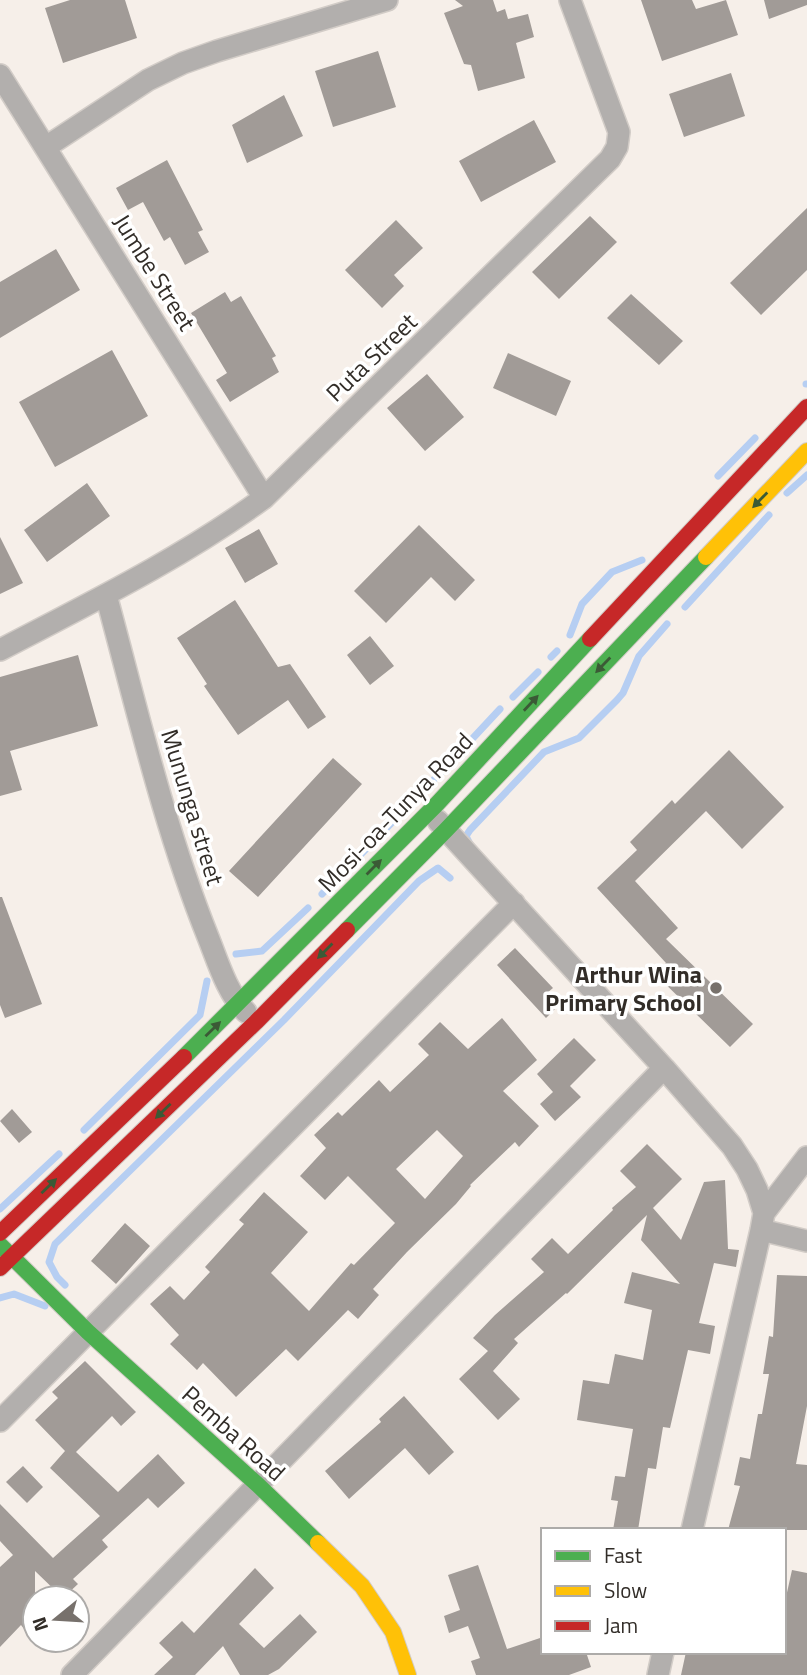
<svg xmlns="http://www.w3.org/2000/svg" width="807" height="1675" font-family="'Titillium Web',sans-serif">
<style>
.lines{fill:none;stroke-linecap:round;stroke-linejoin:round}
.stream{stroke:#b6cef2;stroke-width:7}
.building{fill:#a19b97;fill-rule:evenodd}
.street-casing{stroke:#d2ccc7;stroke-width:24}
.fast-casing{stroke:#d2ccc7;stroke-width:18}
.slow-casing{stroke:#d2ccc7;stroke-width:18}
.jam-casing{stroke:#d2ccc7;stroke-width:18}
.street{stroke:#b2afad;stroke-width:21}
.fast{stroke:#4caf50;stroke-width:16}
.slow{stroke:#ffc107;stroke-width:16}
.jam{stroke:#c62828;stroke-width:16}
.oneway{fill:#3b5a36}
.poi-dot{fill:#77716c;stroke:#fff;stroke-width:2.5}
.labels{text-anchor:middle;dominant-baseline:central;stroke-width:7;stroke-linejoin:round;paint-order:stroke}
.street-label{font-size:24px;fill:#322d28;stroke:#fff}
.poi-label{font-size:24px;font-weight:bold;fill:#322d28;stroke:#fff;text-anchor:end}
</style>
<rect width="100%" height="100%" fill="#f6efe9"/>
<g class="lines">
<path class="stream" d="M806,384H807
M718,476L755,438
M787,493L807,475
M685,607L769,515
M570,635L582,604L612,572L642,560
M551,657L557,651
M513,697L538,672
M473,738L500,709
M470,844L466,836L470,830L544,752L579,738L617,700L623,693L639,656L667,624
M322,894L459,754
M236,954L262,951L308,908
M84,1130L200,1015L207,981
M0,1209L59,1154
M65,1285L57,1277L49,1262L55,1244L284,1020L419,881L438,868L450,878
M0,1298L14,1294L45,1306"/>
</g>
<path class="building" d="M70,0H125L137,38L63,63L45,8Z
M455,0H493L497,12L505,9L508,19L528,14L534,37L516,43L525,78L478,91L471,65L464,64L444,13L463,6Z
M641,0H692L696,9L726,0L738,35L662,61Z
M764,0H807V5L769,19Z
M378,51L396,107L333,127L315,71Z
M731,73L745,116L684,137L669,94Z
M284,95L303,136L247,163L232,125Z
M534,120L556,162L481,202L459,161Z
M167,160L203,230L198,232L209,252L185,265L170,237L164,241L143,202L128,210L116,188Z
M807,208V270L761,315L730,283Z
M590,216L617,242L559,299L532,272Z
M396,220L423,248L394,275L404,286L382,308L345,270Z
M56,249L80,290L0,338V282Z
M225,292L231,302L241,296L276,356L272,358L279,372L230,402L216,380L227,373L191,313Z
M631,294L683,341L659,365L607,318Z
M112,350L148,416L55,467L19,402Z
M508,353L571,381L556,416L493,388Z
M427,374L464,417L425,451L387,408Z
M87,483L110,516L47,562L24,530Z
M419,525L475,580L455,601L431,577L386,623L354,591Z
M259,529L278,564L245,583L225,548Z
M0,537L23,583L0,594Z
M235,600L278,667L290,664L326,717L308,729L288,700L238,735L204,686L207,684L177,638Z
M370,636L394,666L370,685L347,655Z
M78,655L98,726L10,751L22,790L0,796V677Z
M729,750L784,807L742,849L706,811L635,881L678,928L666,939L753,1024L730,1047L655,974L666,963L597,888L637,850L630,842L672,800L675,804Z
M333,758L362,784L258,897L229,871Z
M0,897H2L42,1004L5,1018L0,1005Z
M515,948L553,988L547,993L559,1005L546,1018L497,965Z
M502,1018L537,1060L503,1091L539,1126L519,1147L515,1142L470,1185L471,1186L456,1204L407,1252L373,1289L379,1295L358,1319L348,1310L298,1361L286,1349L236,1397L203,1363L197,1370L170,1344L179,1335L150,1304L170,1286L184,1300L210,1272L205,1267L244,1224L239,1220L264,1192L308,1232L271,1273L309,1311L351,1263L354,1265L395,1223L348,1176L325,1200L300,1176L326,1148L314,1135L338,1112L342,1116L379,1080L390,1092L429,1055L418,1044L440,1022L468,1049ZM437,1130L463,1156L425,1199L396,1169Z
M574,1038L596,1060L570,1086L581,1097L555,1121L540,1104L553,1092L537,1074Z
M12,1109L32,1132L19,1143L0,1121Z
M647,1144L682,1179L653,1208L681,1240L704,1182L725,1180L728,1249L739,1250L736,1267L714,1263L699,1323L715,1326L710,1354L688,1350L670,1428L663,1427L656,1469L648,1468L638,1530H613L618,1501L611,1500L615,1476L625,1477L633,1429L577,1420L583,1380L609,1384L615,1354L643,1360L652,1310L624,1303L632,1272L680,1284L641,1240L647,1215L567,1294L566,1293L514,1339L518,1343L493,1371L520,1399L498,1420L459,1379L488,1351L473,1338L495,1315L544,1272L531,1259L552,1238L568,1254L613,1210L612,1208L636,1187L620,1171Z
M125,1223L150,1246L116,1284L91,1261Z
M777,1275L807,1276V1406L796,1464L807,1465V1530H728L740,1486L734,1485L740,1457L750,1459L758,1414H762L769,1374H763L769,1336L773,1337Z
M85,1361L136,1412L121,1426L112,1416L76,1452L118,1492L158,1454L185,1483L158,1508L148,1498L102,1540L108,1547L73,1579L78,1584L63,1598L35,1571V1619L24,1629L21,1625L0,1647V1567L13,1555L0,1541V1504L53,1558L100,1516L50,1468L65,1451L35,1420L58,1398L52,1392Z
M404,1396L454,1452L429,1475L405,1448L349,1499L325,1471L381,1422L379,1419Z
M23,1466L43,1487L27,1503L6,1482Z
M478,1565L507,1649L543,1637V1652H586L591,1667L569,1675H476L471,1661L480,1658L468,1626L449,1633L444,1616L460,1610L448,1575Z
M255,1568L274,1588L239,1624L264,1648L300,1614L317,1632L279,1669L268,1675H240L223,1646L195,1675H154L173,1657L159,1643L182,1621L194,1633Z
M792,1570L807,1573V1675H681L686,1652H784V1606Z"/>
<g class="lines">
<defs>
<path id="street" d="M0,75L264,498
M46,147L148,80L183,63L217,51L387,0
M106,595C137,709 164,827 208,937C218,962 227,993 246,1012
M0,650C90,603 182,558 264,498L610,159L617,147L619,132L570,0
M438,821L664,1068L732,1146L747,1169L757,1190L764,1213L761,1230L692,1530
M764,1213L807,1157
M761,1230L807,1241
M0,1421L514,903
M72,1675L664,1068
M658,1675L663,1652"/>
<path id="fast" d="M347,930L446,830L706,557
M184,1057L436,805L590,639
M0,1245L88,1332L258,1485L318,1543"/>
<path id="slow" d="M706,557L807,451
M318,1543L362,1586L393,1632L408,1675"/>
<path id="jam" d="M590,639L807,407
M0,1233L184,1057
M0,1268L256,1022L347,930"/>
</defs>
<use href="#street" class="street-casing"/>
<use href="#fast" class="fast-casing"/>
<use href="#slow" class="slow-casing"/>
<use href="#jam" class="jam-casing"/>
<use href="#street" class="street"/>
<use href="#fast" class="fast"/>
<use href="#slow" class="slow"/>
<use href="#jam" class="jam"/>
</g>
<defs><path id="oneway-solid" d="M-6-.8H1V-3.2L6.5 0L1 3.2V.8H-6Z" transform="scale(1.75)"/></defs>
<g class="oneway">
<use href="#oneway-solid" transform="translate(760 500) rotate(134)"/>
<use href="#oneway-solid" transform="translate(603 665) rotate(134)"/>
<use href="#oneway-solid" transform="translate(531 703) rotate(-47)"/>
<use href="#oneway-solid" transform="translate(374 867) rotate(-45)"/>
<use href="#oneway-solid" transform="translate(325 951) rotate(135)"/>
<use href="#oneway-solid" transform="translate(213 1029) rotate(-44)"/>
<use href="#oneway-solid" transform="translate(163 1111) rotate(136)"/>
<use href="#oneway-solid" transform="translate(49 1186) rotate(-44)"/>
</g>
<circle class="poi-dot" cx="716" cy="988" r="7"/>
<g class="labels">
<g class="street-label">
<text transform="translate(155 272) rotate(58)">Jumbe Street</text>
<text transform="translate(371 357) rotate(-44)">Puta Street</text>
<text transform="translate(193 807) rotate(73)">Mununga street</text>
<text transform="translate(395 812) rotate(-46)">Mosi-oa-Tunya Road</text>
<text transform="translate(234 1433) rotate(42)">Pemba Road</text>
</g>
<g class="poi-label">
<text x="702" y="974">Arthur Wina<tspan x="702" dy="28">Primary School</tspan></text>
</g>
</g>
<rect x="541" y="1528" width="245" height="126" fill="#ffffff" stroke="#adaba9" stroke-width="2"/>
<rect x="555" y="1551" width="35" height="10" fill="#4caf50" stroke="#adaba9" stroke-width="2"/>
<text x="604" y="1563" font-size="21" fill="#322d28">Fast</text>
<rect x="555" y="1586" width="35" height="10" fill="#ffc107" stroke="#adaba9" stroke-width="2"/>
<text x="604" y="1598" font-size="21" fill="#322d28">Slow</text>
<rect x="555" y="1621" width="35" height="10" fill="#c62828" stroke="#adaba9" stroke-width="2"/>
<text x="604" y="1633" font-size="21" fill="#322d28">Jam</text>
<g transform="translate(56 1619) rotate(252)"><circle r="33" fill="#ffffff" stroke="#adaba9" stroke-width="2"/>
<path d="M0-5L12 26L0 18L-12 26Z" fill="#77716c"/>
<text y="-10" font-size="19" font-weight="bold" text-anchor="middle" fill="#322d28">N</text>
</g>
</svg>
